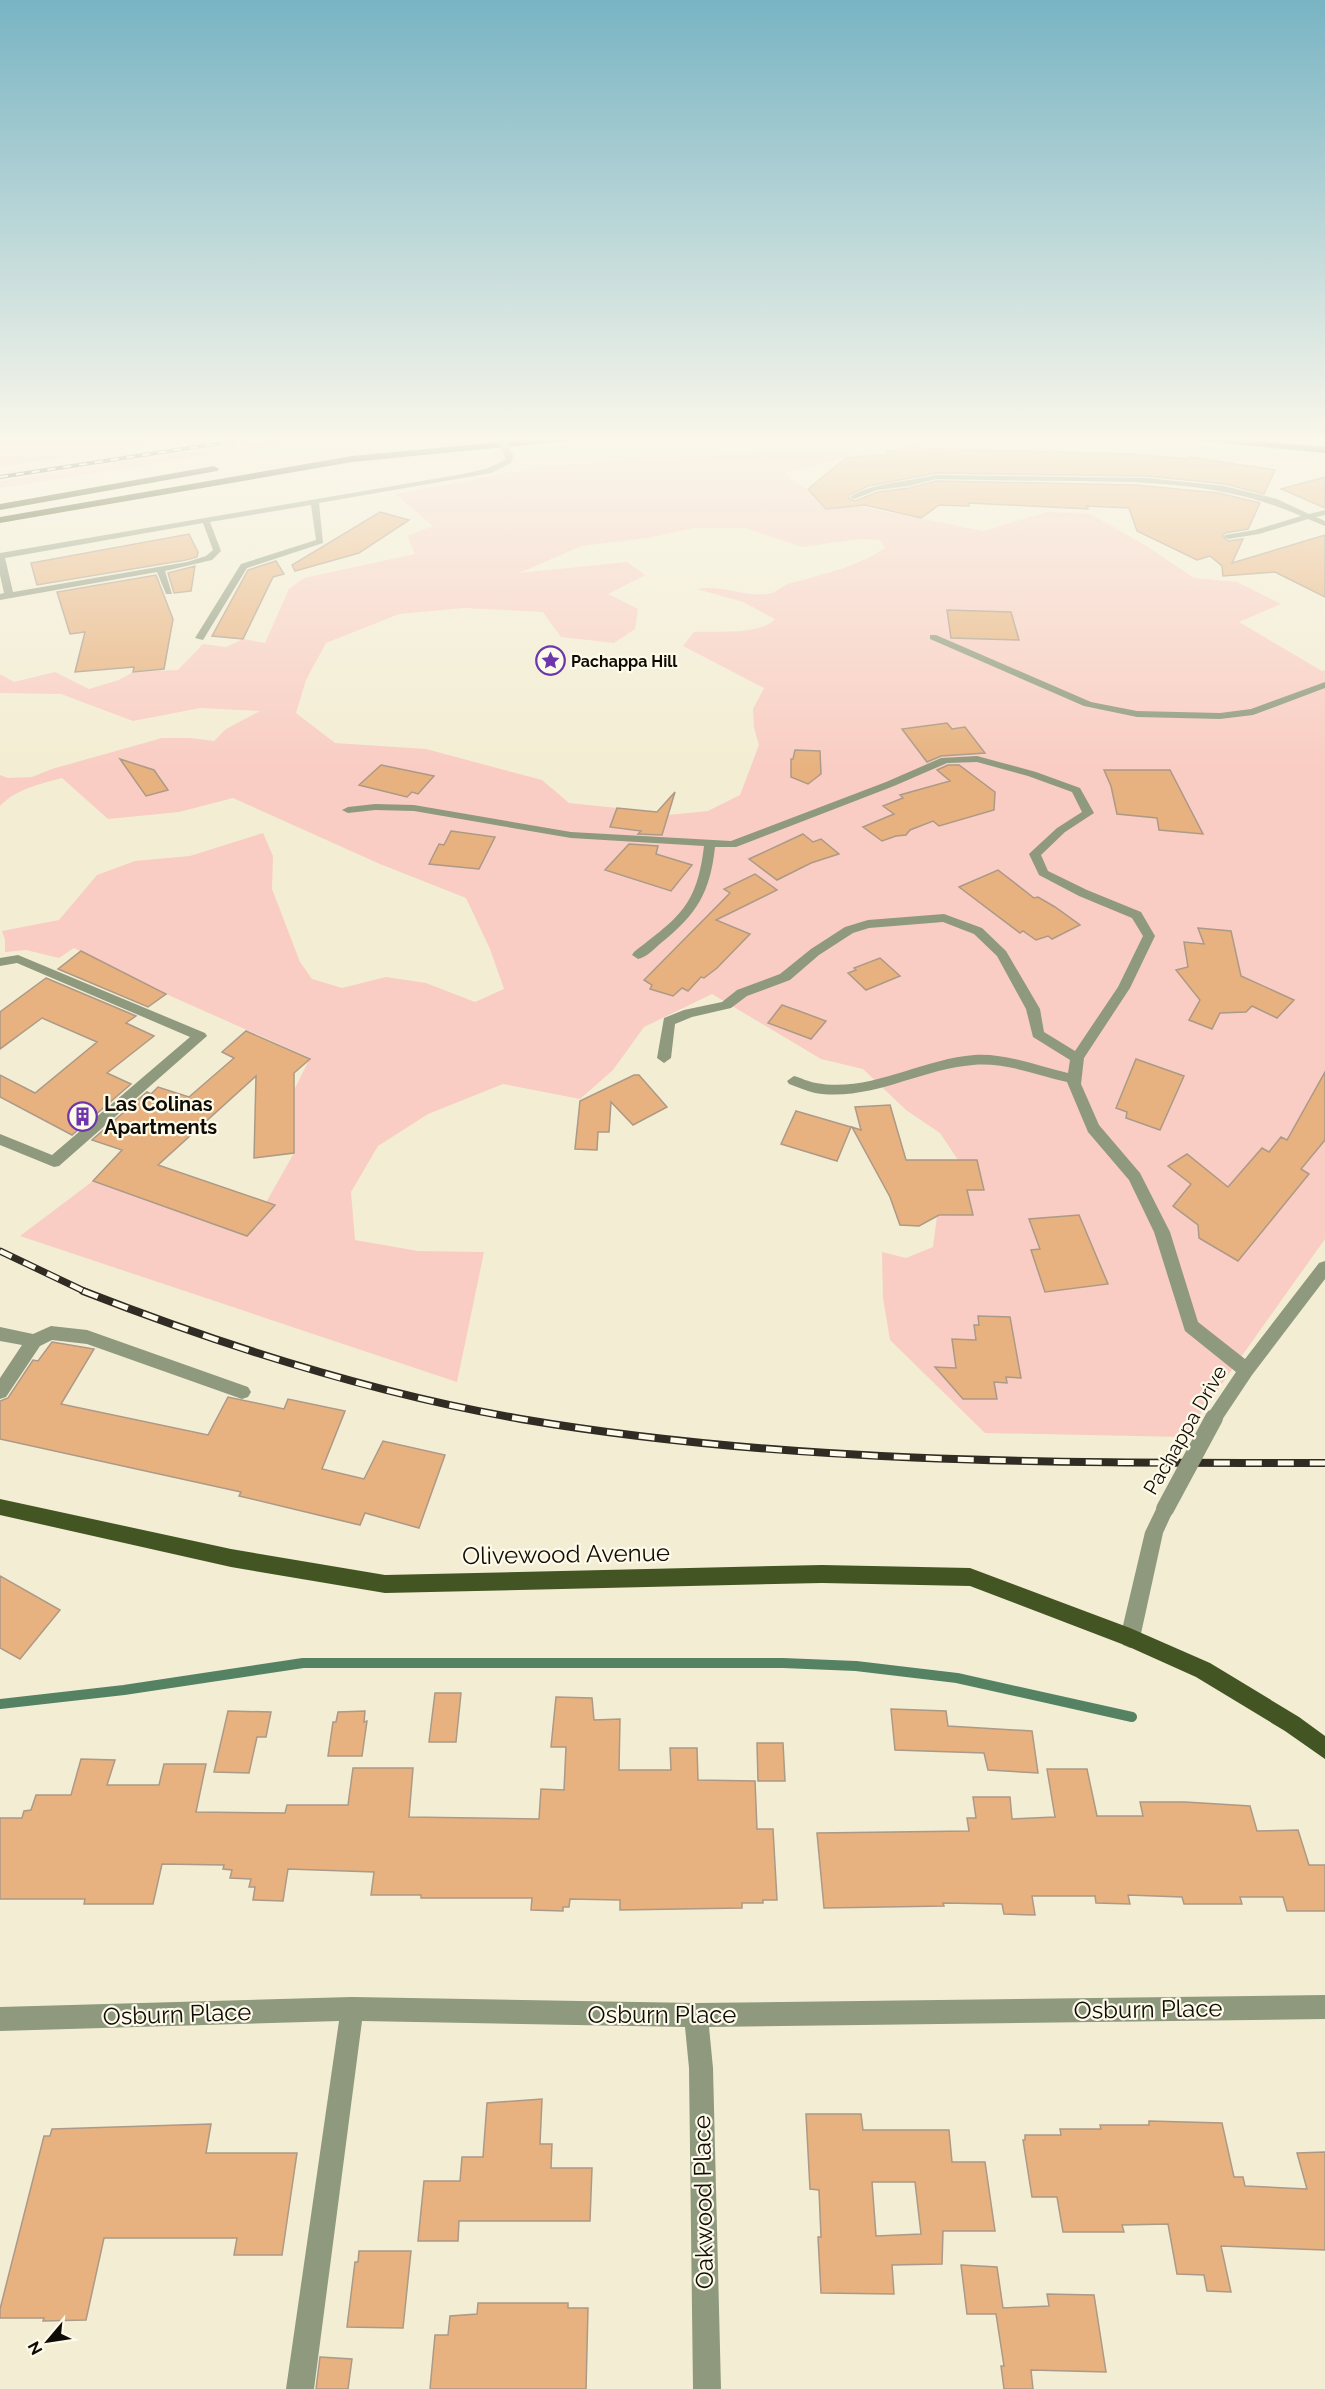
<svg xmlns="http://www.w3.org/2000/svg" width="1325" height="2389" font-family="Raleway,sans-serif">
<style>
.green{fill:#f9cdc3;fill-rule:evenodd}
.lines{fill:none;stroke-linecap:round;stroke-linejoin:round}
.stream{stroke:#548263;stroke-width:10}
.building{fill:#e7b27f;stroke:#ac9987;stroke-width:1.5;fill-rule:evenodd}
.minor{fill:#8e997e;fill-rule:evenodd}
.major{fill:#435522;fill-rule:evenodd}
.highway{fill:#2c3b0b;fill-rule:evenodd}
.rail-far2-casing{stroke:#302c23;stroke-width:4}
.rail-far1-casing{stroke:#302c23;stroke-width:7}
.rail-casing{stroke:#302c23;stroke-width:8}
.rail-far2{stroke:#fefaea;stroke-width:2;stroke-dasharray:8;stroke-linecap:butt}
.rail-far1{stroke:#fefaea;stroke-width:4.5;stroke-dasharray:13;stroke-linecap:butt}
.rail{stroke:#fefaea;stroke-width:5;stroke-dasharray:16;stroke-linecap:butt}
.minor-bridge-far1{stroke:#8e997e;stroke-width:8}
.minor-bridge{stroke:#8e997e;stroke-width:18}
.labels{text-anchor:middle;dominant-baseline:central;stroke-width:4.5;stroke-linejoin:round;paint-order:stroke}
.far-poi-label{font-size:16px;font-weight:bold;fill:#0f0c05;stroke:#fefaea;text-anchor:start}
.poi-label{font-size:20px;font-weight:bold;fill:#0f0c05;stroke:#fefaea;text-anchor:start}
.street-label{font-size:20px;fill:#0f0c05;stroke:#fefaea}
.near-street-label{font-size:24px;fill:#0f0c05;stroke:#fefaea}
</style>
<rect width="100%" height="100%" fill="#f3edd3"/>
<path class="green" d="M0,435H132L155,444L0,467Z
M298,435H342L0,488V481Z
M829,449L852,456L784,473L816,497L826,509L858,506L983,531L1048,512L1090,514L1145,545L1194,578L1237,582L1281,604L1239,622L1322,671L1325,670V1239L1184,1437L985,1433L890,1340L883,1298L882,1252L906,1258L933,1247L937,1216L973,1215L967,1190H984L958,1160L940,1133L906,1110L863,1069L821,1059L712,994L644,1027L613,1070L580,1099L503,1084L428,1114L378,1146L351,1192L355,1240L418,1251L484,1252L457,1382L20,1236L93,1181L247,1236L294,1153V1090L310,1058L166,994L74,948L59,958L26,950L5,952V940L2,931L59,920L97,875L135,861L190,856L263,833L273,856L272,889L300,962L312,979L342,988L386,977L426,983L475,1002L504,989L490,949L466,898L380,864L233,798L179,812L108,819L62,778C40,784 16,789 0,806V775L8,778L32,777L52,769L162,738H191L214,741L226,729L260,711L200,708L133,721L61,694L0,693V674L14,682L55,672L89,689L119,680L133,672L178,670L203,644L226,647L243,639L265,643L289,589L304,578L415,554L407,536L433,526L395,494L541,467L633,460ZM694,528H745L802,547L861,539L880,540L885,548C855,568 822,574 788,584C782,586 778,591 772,593C749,599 722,584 697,589L743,602L775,619C761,635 717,631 694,632L683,646L764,688L753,709L754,728L759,745L740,795L708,811L668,815L645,831L610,827L617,808L569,803L542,780L426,749L335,743L296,713L306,680L326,643L399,614L464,608L543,612L561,637L614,643L635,629L638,609L608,594L645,575L627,562L519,573L582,546L647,538Z"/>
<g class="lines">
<path class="stream" d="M0,1704L124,1690L303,1663H783L856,1666L957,1678L1132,1717"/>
</g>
<path class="building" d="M909,448L1129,454L1189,459L1190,457L1275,470L1264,494L1225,484L1147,476L936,473L868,486L849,495L848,498L855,501L878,492L909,488L936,481L1136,485L1219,493L1260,503L1248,529L1225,533L1222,536L1228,541L1243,539L1232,563L1325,535V597L1275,572L1223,576L1222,566L1210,556L1197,560L1137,531L1129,508L1087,506L1088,509L969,503V506L939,505L921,518L865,505L826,509L808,489L846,458L889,454L886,451Z
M1325,477V508L1281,489Z
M380,512L409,520L359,553L295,571L292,565Z
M189,534L198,552L197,557L186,560L37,585L31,563Z
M276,561L284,574L273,577L243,639L212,636L248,570Z
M195,566L191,591L174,593L168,573Z
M156,575L173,619L164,669L133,672L134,667L75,672L85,632L70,634L57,592Z
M947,610L1011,612L1019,640L951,638Z
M947,723L952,729L965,727L985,753L941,756L927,762L902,729Z
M795,750L820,751L821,774L808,784L791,777V759H793Z
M120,759L154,770L168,790L146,796Z
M381,765L434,776L418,794L412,792L407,797L359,785Z
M948,765H959L995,792L994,810L939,826L933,821L910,830L906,835L896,836L882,841L863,827L894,814L883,806L903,798L900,795L950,781L937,770Z
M1104,770H1170L1203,834L1159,830L1157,818L1117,814L1111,786Z
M675,792L662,835L638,834L641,831L610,827L617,808L657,812Z
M451,831L495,837L479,869L429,864L439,844L444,845Z
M803,834L813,842L821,839L839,854L811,863L777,880L749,859Z
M629,844L658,846L656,854L692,865L671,891L605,870Z
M998,870L1034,898L1038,897L1055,907L1080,925L1052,939L1048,936L1036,940L1023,931L1020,933L959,887Z
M755,874L777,890L716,920L750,934L717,968L704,978L701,977L688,991L682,988L673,996L650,989L652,985L644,980L730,893L724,889Z
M1198,928L1231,931L1241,976L1294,1000L1277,1018L1252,1006L1246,1012L1220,1013L1212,1029L1189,1020L1200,1000L1176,970L1188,967L1184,942L1204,944Z
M81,951L166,994L148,1007L58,969Z
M880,958L900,976L866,990L848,973L856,970L854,968Z
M46,978L136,1016L126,1023L154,1036L107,1073L131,1084L72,1135L0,1097V1075L35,1093L97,1042L42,1018L0,1049V1012Z
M782,1005L799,1011L826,1021L811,1039L768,1023Z
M246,1031L310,1059L294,1073V1153L254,1158L256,1076L158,1165L275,1205L247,1236L93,1181L122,1150L92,1140L147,1092L151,1094L158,1087L189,1097L234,1058L222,1052Z
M1136,1059L1184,1076L1160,1130L1126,1118L1127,1112L1116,1108Z
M1325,1072V1140L1301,1169L1309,1174L1238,1261L1199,1238L1198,1225L1173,1206L1191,1184L1168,1166L1187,1154L1228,1187L1262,1148L1269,1152L1281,1137L1287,1140Z
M634,1075H639L667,1107L633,1125L611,1102L609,1132H598L597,1150L575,1149L580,1101Z
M890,1105L906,1160H977L984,1190H967L973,1215H939L919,1226L900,1225L890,1197L852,1127L861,1130L855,1107Z
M796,1111L851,1127L837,1161L781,1144Z
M1079,1215L1108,1284L1045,1292L1031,1250L1040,1249L1029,1219Z
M978,1316L1010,1317L1021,1378L1006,1377L1007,1383L994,1382L997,1399H963L935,1367L956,1368L952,1339L976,1340L974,1325H979Z
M52,1342L94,1349L61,1404L208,1435L228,1397L284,1409L288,1399L345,1411L322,1469L364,1479L383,1441L445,1455L419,1528L365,1513L360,1525L239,1496L241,1492L0,1439V1401L8,1398L33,1360L38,1361Z
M0,1576L60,1610L20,1659L0,1648Z
M435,1693H461L456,1742H429Z
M556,1697L592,1698L594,1720L620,1719L619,1770H671L670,1748H697L698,1780L755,1781L757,1829H773L777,1900H763V1903H742V1908L620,1910V1900L570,1899L569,1907H563V1911L531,1910L532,1898H421V1895H371L374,1872L288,1869L283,1901L253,1900L255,1887H249L251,1879L230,1878L232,1870L223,1869L224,1865L162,1864L153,1904H84L85,1899H0V1818H22L24,1811L31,1810L36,1795H71L81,1759L115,1760L107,1785H159L164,1764H206L196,1812L285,1813L287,1805H348L353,1768H413L409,1817L539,1819L541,1789L564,1790L566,1747H551Z
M891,1709L946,1711L948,1726L1032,1731L1038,1773L988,1770L984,1753L895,1750Z
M228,1711L271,1712L266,1737H257L249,1773L214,1772Z
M365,1711L364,1722L367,1721L362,1756H328L333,1722H336L338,1712Z
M757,1743H783L785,1781H758Z
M1047,1769H1087L1097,1816H1143L1140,1802H1185L1250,1806L1257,1831L1298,1830L1309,1865H1325V1911H1287L1283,1897H1240L1242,1904H1184L1182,1897L1128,1895L1130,1904L1096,1903L1095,1896H1032L1035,1915L1004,1914L1002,1904L943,1903L944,1906L824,1908L817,1833L969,1831L967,1818H976L973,1797H1010L1012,1819L1055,1817Z
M542,2099L540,2144H552L551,2168H592L590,2221H459L458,2241H418L424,2181H460L462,2157H483L487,2103Z
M806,2114H861L863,2130H949L952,2162H985L995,2231H943L942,2264L892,2265L894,2294L821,2293L818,2237H821L819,2190L810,2189ZM872,2182H915L921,2234L876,2236Z
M1149,2121L1222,2123L1234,2177H1243L1245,2186L1307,2189L1297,2153L1325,2152V2250L1221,2246L1231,2292L1207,2291L1204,2275L1177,2274L1168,2224L1122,2225L1124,2232H1063L1057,2197H1032L1023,2140H1025V2135H1061L1060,2129H1101L1100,2125H1149Z
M211,2124L206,2153H297L282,2255H234L237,2238H104L86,2320L43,2321L44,2318H0V2309L44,2136H50L52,2129Z
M359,2251H411L403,2328L347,2327L355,2262H358Z
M961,2265L997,2267L1003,2308L1049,2306L1047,2294L1094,2295L1106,2372L1031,2370L1033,2389H1004L1001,2366H1004L996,2314H967Z
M478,2303H568V2308H588L586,2389H430L435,2335H448L450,2316L477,2314Z
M320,2357L352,2359L348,2389H316Z"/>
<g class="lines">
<path class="minor" d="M506,454L513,456L511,463L491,473L319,503L323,543L247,568L203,640L195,638L241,564L316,540L311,505L210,522L221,551L212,560L165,571L172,594H166L157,572L0,600V594L4,593L0,575V553L463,474L486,469L505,460ZM203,523L213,550L206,556L187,562L13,592L5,558Z
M936,475L1147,478L1224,486L1277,499L1309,514L1325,510V515L1316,517L1325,521V526L1308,519L1259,534L1228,539L1224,537L1225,535L1255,530L1301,516C1229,484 1156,482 1078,481C1031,481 983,480 936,479L909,486L877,490L854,499L850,497C870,483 911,481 936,475Z
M930,635H936L1091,702L1137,711L1220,713L1251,709L1325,682V688L1253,715L1220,719L1137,717L1084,706L930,639Z
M977,756L1036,772L1080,788L1094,813L1065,832L1041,855L1048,871L1087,890L1141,912L1155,936L1130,988L1084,1058L1081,1084L1099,1125L1140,1173L1170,1232L1198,1322L1245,1359L1319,1263L1325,1261V1279L1252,1375L1220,1423L1214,1426L1208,1423L1205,1418L1236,1372L1185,1331L1154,1232L1129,1180L1088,1132L1067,1082C1037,1075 1005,1062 973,1065C920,1069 870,1102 815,1093C807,1091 798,1087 789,1084L787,1081L794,1076C801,1078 809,1082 816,1083C870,1093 921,1059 974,1055C1006,1053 1038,1066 1068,1073L1070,1060L1033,1037L1026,1009L997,956L974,934L943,922L869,928L853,933L819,955L790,980L747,996L731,1008L692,1017L675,1024L671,1058L664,1063L657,1058L664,1018L684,1010L722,1002L737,990L780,974L811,949L845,927L868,920L944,914L982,928L1006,951L1040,1009L1044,1032L1075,1051L1118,987L1143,936L1132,918L1079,896L1039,875L1029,854L1031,852L1057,828L1082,812L1072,792L1028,776L977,762L947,763L894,786L736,847H715C710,893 697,914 661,943C654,949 647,957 638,959L632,955L634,952C679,917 697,906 704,846L571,838L414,811L375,810L348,813L342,810L348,807L375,804L414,805L571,832L731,841L886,782L941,758Z
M18,955L205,1033L207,1036L59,1166L54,1167L0,1145V1134L52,1155L190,1037L17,963L0,966V958Z
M51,1326L87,1330L248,1387L251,1392L248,1397L242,1399L87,1344L52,1340L40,1346L6,1397L0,1399V1378L22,1345L0,1341V1327L33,1334Z
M1165,1501L1171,1503L1174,1509L1163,1533L1140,1638L1137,1645L1130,1648L1123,1645L1120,1638L1145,1532L1159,1503Z
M1325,1995V2019L709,2027L713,2068L721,2389H693L689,2068L685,2027L362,2021L314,2389H286L339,2021L0,2031V2007L352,1997L696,2003Z"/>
<path class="major" d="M0,1499L231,1549L385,1575L822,1565L970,1568L1130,1628L1210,1663L1299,1717L1325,1736V1759L1285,1731L1196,1677L1127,1646L970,1586L822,1583L385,1593L231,1567L0,1515Z"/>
<path class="highway" d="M573,435H602L598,438L352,462L0,523V517L352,456Z
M1166,435H1195L1325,447V453L1170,438Z
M214,466L219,469L217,471L0,510V504Z"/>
<defs>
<path id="rail-far2" d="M0,477L274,435"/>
<path id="rail-far1" d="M0,1251L86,1292"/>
<path id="rail" d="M83,1291C224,1346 371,1393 521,1419C786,1464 1057,1463 1325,1463"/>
</defs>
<use href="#rail-far2" class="rail-far2-casing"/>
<use href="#rail-far1" class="rail-far1-casing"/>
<use href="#rail" class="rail-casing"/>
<use href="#rail-far2" class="rail-far2"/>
<use href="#rail-far1" class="rail-far1"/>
<use href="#rail" class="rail"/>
<path class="minor-bridge-far1" d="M499,435L509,456"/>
<path class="minor-bridge" d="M1165,1509L1214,1418"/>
</g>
<linearGradient id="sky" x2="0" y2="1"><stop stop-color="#78b4c3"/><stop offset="0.57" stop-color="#faf7eb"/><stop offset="1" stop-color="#faf7eb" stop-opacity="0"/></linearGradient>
<rect width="1325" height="769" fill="url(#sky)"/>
<defs>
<symbol id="sight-ring" viewBox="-11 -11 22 22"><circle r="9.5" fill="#fefaea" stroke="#6e36ac" stroke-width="1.5"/><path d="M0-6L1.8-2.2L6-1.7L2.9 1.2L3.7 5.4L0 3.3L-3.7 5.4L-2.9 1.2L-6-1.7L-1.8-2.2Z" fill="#6e36ac"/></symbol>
<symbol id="building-ring" viewBox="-11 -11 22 22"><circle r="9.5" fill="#fefaea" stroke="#6e36ac" stroke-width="1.5"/><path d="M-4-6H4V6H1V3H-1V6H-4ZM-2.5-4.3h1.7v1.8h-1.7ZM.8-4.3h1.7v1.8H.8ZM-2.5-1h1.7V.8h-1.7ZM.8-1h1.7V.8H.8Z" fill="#6e36ac"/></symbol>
</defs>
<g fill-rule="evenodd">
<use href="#sight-ring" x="534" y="644" width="33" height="33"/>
<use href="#building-ring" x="66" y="1100" width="33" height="33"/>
</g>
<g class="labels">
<g class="far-poi-label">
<text x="571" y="661">Pachappa Hill</text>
</g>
<g class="poi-label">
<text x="104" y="1104">Las Colinas<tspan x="104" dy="23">Apartments</tspan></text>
</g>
<g class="street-label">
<text transform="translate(1185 1430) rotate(-60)">Pachappa Drive</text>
</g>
<g class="near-street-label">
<text transform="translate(566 1554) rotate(-1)">Olivewood Avenue</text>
<text transform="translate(1148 2009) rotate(-1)">Osburn Place</text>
<text transform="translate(177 2014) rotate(-2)">Osburn Place</text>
<text x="662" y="2014">Osburn Place</text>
<text transform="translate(703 2202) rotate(-91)">Oakwood Place</text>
</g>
</g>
<g transform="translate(48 2341) rotate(241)" stroke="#fefaea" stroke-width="4.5" paint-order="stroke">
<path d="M0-4.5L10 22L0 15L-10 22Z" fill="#0f0c05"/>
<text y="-9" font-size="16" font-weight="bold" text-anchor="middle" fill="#0f0c05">N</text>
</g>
</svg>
